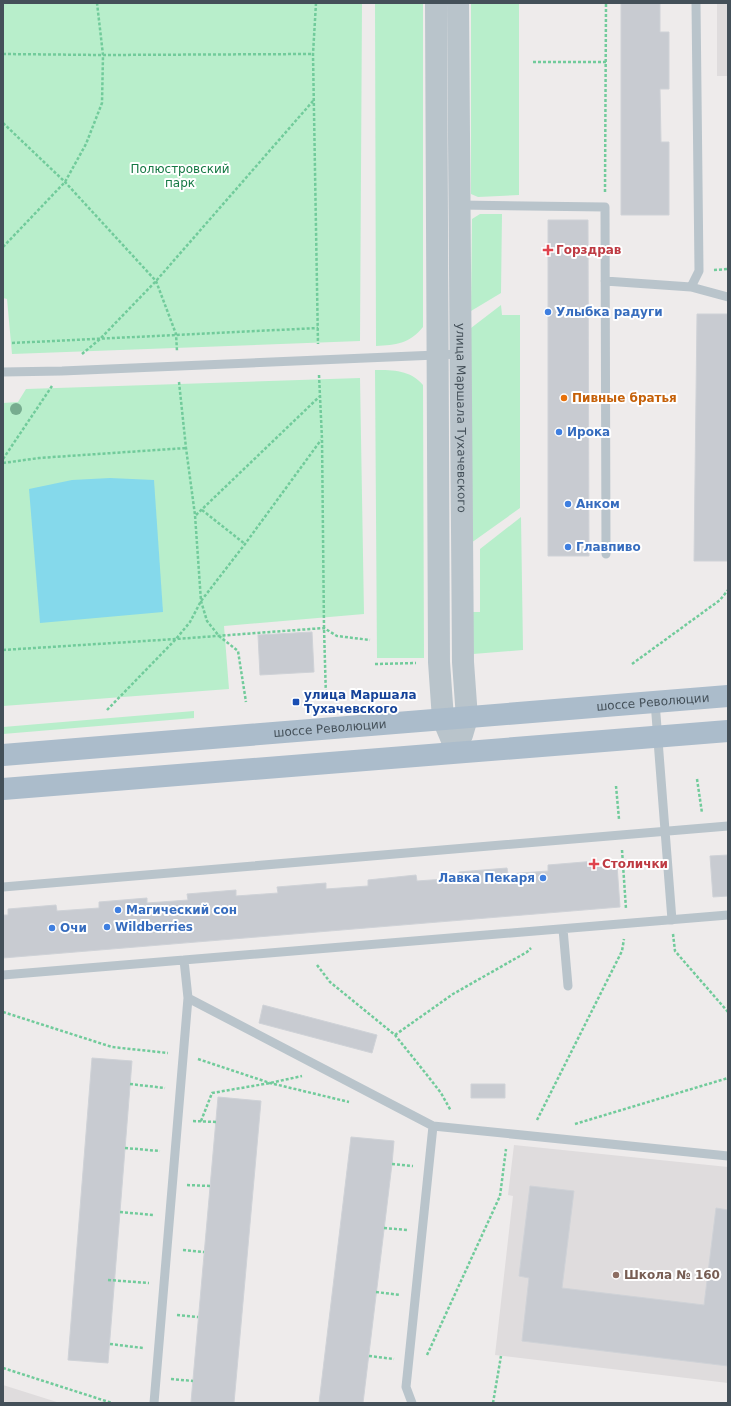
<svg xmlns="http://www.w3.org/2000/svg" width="731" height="1406" font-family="'DejaVu Sans',sans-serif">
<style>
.education{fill:#dfdcdd}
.green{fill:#b8eecb}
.water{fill:#85d9eb}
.building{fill:#c8cbd1;stroke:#cfd2d7}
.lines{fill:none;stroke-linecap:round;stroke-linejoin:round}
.path{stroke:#71cb9b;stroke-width:2.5;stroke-dasharray:3 2;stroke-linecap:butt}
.service{stroke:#b9c4cb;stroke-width:9}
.tertiary{stroke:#b9c4cb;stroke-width:22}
.primary{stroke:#abbccb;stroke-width:22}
.tree{fill:#77ac8f}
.health-dot{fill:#e0444e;stroke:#fff;stroke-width:1.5}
.shop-dot{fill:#3f7fe0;stroke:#fff;stroke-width:1.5}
.food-dot{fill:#e8710a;stroke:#fff;stroke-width:1.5}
.transit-dot{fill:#1a4fb4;stroke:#fff;stroke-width:1.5}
.education-dot{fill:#8d6e63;stroke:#fff;stroke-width:1.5}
.labels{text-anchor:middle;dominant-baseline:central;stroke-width:4;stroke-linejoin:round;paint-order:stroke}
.park-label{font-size:12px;fill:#167944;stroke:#fff}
.health-label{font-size:12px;font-weight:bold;fill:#be3a42;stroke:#fff;text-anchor:start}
.shop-label{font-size:12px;font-weight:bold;fill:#366cbe;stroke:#fff;text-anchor:start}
.food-label{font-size:12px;font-weight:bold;fill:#c56008;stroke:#fff;text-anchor:start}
.street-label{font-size:12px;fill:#445059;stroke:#fff}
.transit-label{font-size:12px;font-weight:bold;fill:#164399;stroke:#fff;text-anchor:start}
.education-label{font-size:12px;font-weight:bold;fill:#785e54;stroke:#fff;text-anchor:start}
</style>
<rect width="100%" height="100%" fill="#eeebeb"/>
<path class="education" d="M717,3H728V76H717Z
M514,1145L728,1167V1383L495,1355L513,1196L508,1195Z
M3,1385L60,1403H3Z"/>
<path class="green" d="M3,3H362L360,341L12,354L7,299L3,298Z
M375,3H423V327C409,344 396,345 376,346Z
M471,3H519V195L478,197L471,194Z
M480,214H502L501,293L471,311L472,219Z
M501,305L502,315H520V508L471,543V328Z
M375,370C394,370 410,370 423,385L424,658H377Z
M360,378L364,614L224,626L229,689L3,706V403L18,402L26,389Z
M521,517L523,650L473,654L472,612H480V549Z
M194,711V718L3,734V727Z"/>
<path class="water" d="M110,478L154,480L163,612L40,623L29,489L72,480Z"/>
<path class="building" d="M621,3H660V32H669V89H660L661,142H669V215H621Z
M548,220H588L589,556H548Z
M697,314H728V561H694Z
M312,632L314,672L260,675L258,635Z
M728,855V896L713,897L710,856Z
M596,861V867L617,865L620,907L3,958V915H8V909L56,905L57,911L99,908V902L147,898V903L188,900L187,894L236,890V896L278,893L277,887L326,883V889L368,886V880L416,875L417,881L459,878V872L507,868L508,874L548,871V865Z
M263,1005L377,1035L372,1053L259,1023Z
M92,1058L132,1061L108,1363L68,1360Z
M471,1084H505V1098H471Z
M218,1097L261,1101L234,1403H200L191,1402Z
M351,1137L394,1141L392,1164L363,1403H319Z
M530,1186L574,1191L562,1288L704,1305L716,1208L728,1210V1366L522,1341L529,1278L519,1276Z"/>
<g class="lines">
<path class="path" d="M316,3L313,54L318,344
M3,54L103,55L313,54
M533,62H606
M3,123L65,182L156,281L176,334L177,351
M605,192L606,3
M3,247L65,182L86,144L102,103L103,55L97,3
M714,270L728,269
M12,343L318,328
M82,354L100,339L156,281L313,101
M319,375L322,439L324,628L326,698
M179,382L186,448L195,515L201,601L207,621L219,636L238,651L246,702
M3,459L52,386
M3,463L39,458L186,448
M202,510L245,544
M196,515L319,397
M3,650L176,639L324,628L337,636L370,640
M375,664L416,663
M632,664L720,600L728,590
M107,710L176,639L190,622L201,601L245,544L321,440
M697,779L702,813
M616,786L619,819
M622,850L626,909
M673,934L675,951L728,1012
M317,965L330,982L395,1035L427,1075L441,1093L451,1111
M3,1012L112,1047L168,1053
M395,1035L453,994L527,952L531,948
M198,1059L270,1083L349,1102
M130,1084L165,1088
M537,1120L622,951L624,939
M193,1121L216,1122
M201,1121L212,1093L270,1083L302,1076
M575,1124L728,1078
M125,1148L160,1151
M392,1164L413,1166
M187,1185L210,1186
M120,1212L153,1215
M384,1228L407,1230
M183,1250L204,1252
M108,1280L149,1283
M376,1292L400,1295
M177,1315L198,1317
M110,1344L143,1348
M427,1355L500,1196L506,1149
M369,1356L394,1359
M3,1368L112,1403
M171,1379L193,1381
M493,1403L501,1356"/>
<path class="service" d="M696,3L699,271L691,287L728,297
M458,205L605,207L606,554
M605,281L691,287
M3,372L62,371L460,354
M655,702L672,920
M3,887L728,826
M563,929L568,986
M184,960L188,998L433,1126L728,1156
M3,975L728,915
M154,1403L188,998
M412,1403L406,1387L433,1126"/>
<g class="tertiary">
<path d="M436,3L439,662L443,719L457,752"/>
<path id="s1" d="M458,3L463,662L467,718L462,735"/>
</g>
<g class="primary">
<path id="s2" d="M3,755L728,696"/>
<path d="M3,789L728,731"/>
</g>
</g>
<circle class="tree" cx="16" cy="409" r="6"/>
<g class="health-dot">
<path d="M546 244h4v4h4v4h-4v4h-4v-4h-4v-4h4z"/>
<path d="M592 858h4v4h4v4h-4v4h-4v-4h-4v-4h4z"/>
</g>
<g class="shop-dot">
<circle cx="548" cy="312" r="4"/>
<circle cx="559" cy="432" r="4"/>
<circle cx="568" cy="504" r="4"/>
<circle cx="568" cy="547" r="4"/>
<circle cx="543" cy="878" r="4"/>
<circle cx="118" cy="910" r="4"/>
<circle cx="107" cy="927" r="4"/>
<circle cx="52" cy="928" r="4"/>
</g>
<circle class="food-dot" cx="564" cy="398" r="4"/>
<rect class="transit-dot" x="292" y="698" width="8" height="8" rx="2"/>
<circle class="education-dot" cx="616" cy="1275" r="4"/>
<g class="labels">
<g class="park-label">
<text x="180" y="169">Полюстровский<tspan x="180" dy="14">парк</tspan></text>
</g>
<g class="health-label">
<text x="556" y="250">Горздрав</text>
<text x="602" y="864">Столички</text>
</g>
<g class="shop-label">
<text x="556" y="312">Улыбка радуги</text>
<text x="567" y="432">Ирока</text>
<text x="576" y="504">Анком</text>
<text x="576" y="547">Главпиво</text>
<text x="535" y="878" text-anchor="end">Лавка Пекаря</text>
<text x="126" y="910">Магический сон</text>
<text x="115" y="927">Wildberries</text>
<text x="60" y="928">Очи</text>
</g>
<g class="food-label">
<text x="572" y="398">Пивные братья</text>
</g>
<g class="street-label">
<text stroke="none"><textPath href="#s1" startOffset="415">улица Маршала Тухачевского</textPath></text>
<text stroke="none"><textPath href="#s2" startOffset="652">шоссе Революции</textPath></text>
<text stroke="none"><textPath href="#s2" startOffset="328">шоссе Революции</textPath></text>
</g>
<g class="transit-label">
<text x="304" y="695">улица Маршала<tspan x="304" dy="14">Тухачевского</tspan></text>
</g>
<g class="education-label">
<text x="624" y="1275">Школа № 160</text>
</g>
</g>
<rect width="731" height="1406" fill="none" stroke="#445059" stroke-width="8"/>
</svg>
